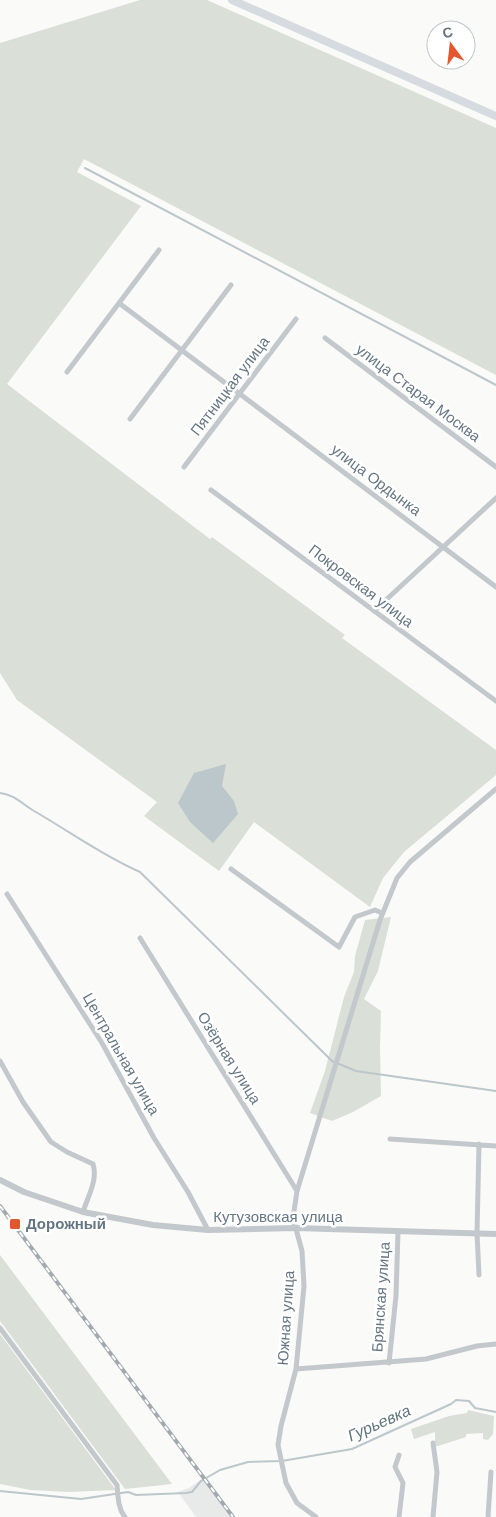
<svg xmlns="http://www.w3.org/2000/svg" width="496" height="1517" font-family="'DM Sans',sans-serif">
<style>
.built{fill:#e8e9e9}
.green{fill:#dadfd7}
.water{fill:#bbc7cb}
.lines{fill:none;stroke-linecap:round;stroke-linejoin:round}
.stream{stroke:#bbc7cb;stroke-width:2}
.minor{stroke:#c3c8cc;stroke-width:5}
.tertiary{stroke:#c3c8cc;stroke-width:6}
.primary{stroke:#d6dbdf;stroke-width:8}
.rail-casing{stroke:#a2aab0;stroke-width:4}
.rail{stroke:#fff;stroke-width:2;stroke-dasharray:5.5;stroke-linecap:butt}
.poi-dot{fill:#e4572e;stroke:#fff;stroke-width:2}
.labels{text-anchor:middle;dominant-baseline:central;stroke-width:5;stroke-linejoin:round;paint-order:stroke}
.street-label{font-size:15px;fill:#657683;stroke:#fff}
.poi-label{font-size:15px;font-weight:bold;fill:#657683;stroke:#fff;text-anchor:start}
.water-label{font-size:16px;font-style:italic;fill:#60757c;stroke:#fff}
</style>
<rect width="100%" height="100%" fill="#fafaf8"/>
<path class="built" d="M206,1476L214,1488L235,1517H196L178,1492L189,1488Z"/>
<path class="green" d="M140,0H207L496,128V375L84,159L77,172L141,206L7,384L210,539L212,537L345,635L342,638L496,750V775L404,852L383,878L370,907L254,822L219,871L144,816L157,802L17,700L0,673V43Z
M391,917L378,971L364,999L381,1011L380,1048L381,1096L353,1112L332,1121L310,1113L325,1071L344,997L354,972L355,956L365,920Z
M0,1255L172,1484L125,1489L0,1321Z
M0,1334L116,1490L69,1492L30,1490L0,1484Z
M468,1410L494,1416L493,1434L488,1440L483,1439V1433L466,1434V1437L435,1447V1432L414,1439L411,1429L449,1416L467,1413Z"/>
<path class="water" d="M226,764L222,786L234,801L238,814L213,843L190,822L178,803L194,773Z"/>
<g class="lines">
<path class="stream" d="M85,168L496,385
M0,793C15,795 21,803 34,811C69,831 103,856 140,872L332,1061L356,1071L496,1091
M0,1491L81,1499L128,1492L136,1495L186,1493L192,1492L201,1481L220,1470L248,1462L282,1461L352,1449L451,1404L456,1400L469,1401L475,1408L496,1412"/>
<path class="minor" d="M119,303L496,587
M325,338L496,467
M67,372L159,250
M130,419L231,285
M184,467L296,319
M211,490L496,701
M374,611L496,498
M231,869L339,947L355,917L375,910L382,913
M7,894L102,1043L154,1138L188,1192L208,1230
M140,938L297,1191
M0,1061L23,1102L51,1142L67,1152L93,1164C98,1180 88,1196 83,1212
M390,1139L496,1146
M479,1144L477,1233L479,1275
M0,1328L117,1485C118,1496 118,1509 125,1517
M389,1363L396,1296L398,1232
M296,1369L426,1359L477,1346L496,1344
M433,1443L437,1472L433,1517
M399,1455L395,1467L403,1483L399,1517
M316,1517L297,1503L286,1483L278,1445L281,1426L296,1369L304,1286L302,1251L293,1218L297,1191L380,920L397,878L410,862L496,789
M488,1517L491,1472"/>
<path class="tertiary" d="M0,1180L24,1192L83,1212L153,1225L208,1230L295,1228L496,1234"/>
<path class="primary" d="M232,0L496,116"/>
<defs>
<path id="rail" d="M0,1206L233,1517"/>
</defs>
<use href="#rail" class="rail-casing"/>
<use href="#rail" class="rail"/>
</g>
<rect class="poi-dot" x="9" y="1218" width="12" height="12" rx="2.5"/>
<g class="labels">
<g class="street-label">
<text transform="translate(230 386) rotate(-53)">Пятницкая улица</text>
<text transform="translate(418 393) rotate(37)">улица Старая Москва</text>
<text transform="translate(376 480) rotate(37)">улица Ордынка</text>
<text transform="translate(361 586) rotate(37)">Покровская улица</text>
<text transform="translate(121 1054) rotate(60)">Центральная улица</text>
<text transform="translate(229 1058) rotate(58)">Озёрная улица</text>
<text x="278" y="1217">Кутузовская улица</text>
<text transform="translate(381 1297) rotate(-86)">Брянская улица</text>
<text transform="translate(286 1318) rotate(-86)">Южная улица</text>
</g>
<g class="poi-label">
<text x="26" y="1224">Дорожный</text>
</g>
<g class="water-label">
<text transform="translate(379 1423) rotate(-24)">Гурьевка</text>
</g>
</g>
<g transform="translate(451 45) rotate(345)"><circle r="24" fill="#ffffff" stroke="#c1c8cd"/>
<path d="M0-4L9 19L0 12L-9 19Z" fill="#e4572e"/>
<text y="-8" font-size="14" font-weight="bold" text-anchor="middle" fill="#657683">С</text>
</g>
</svg>
